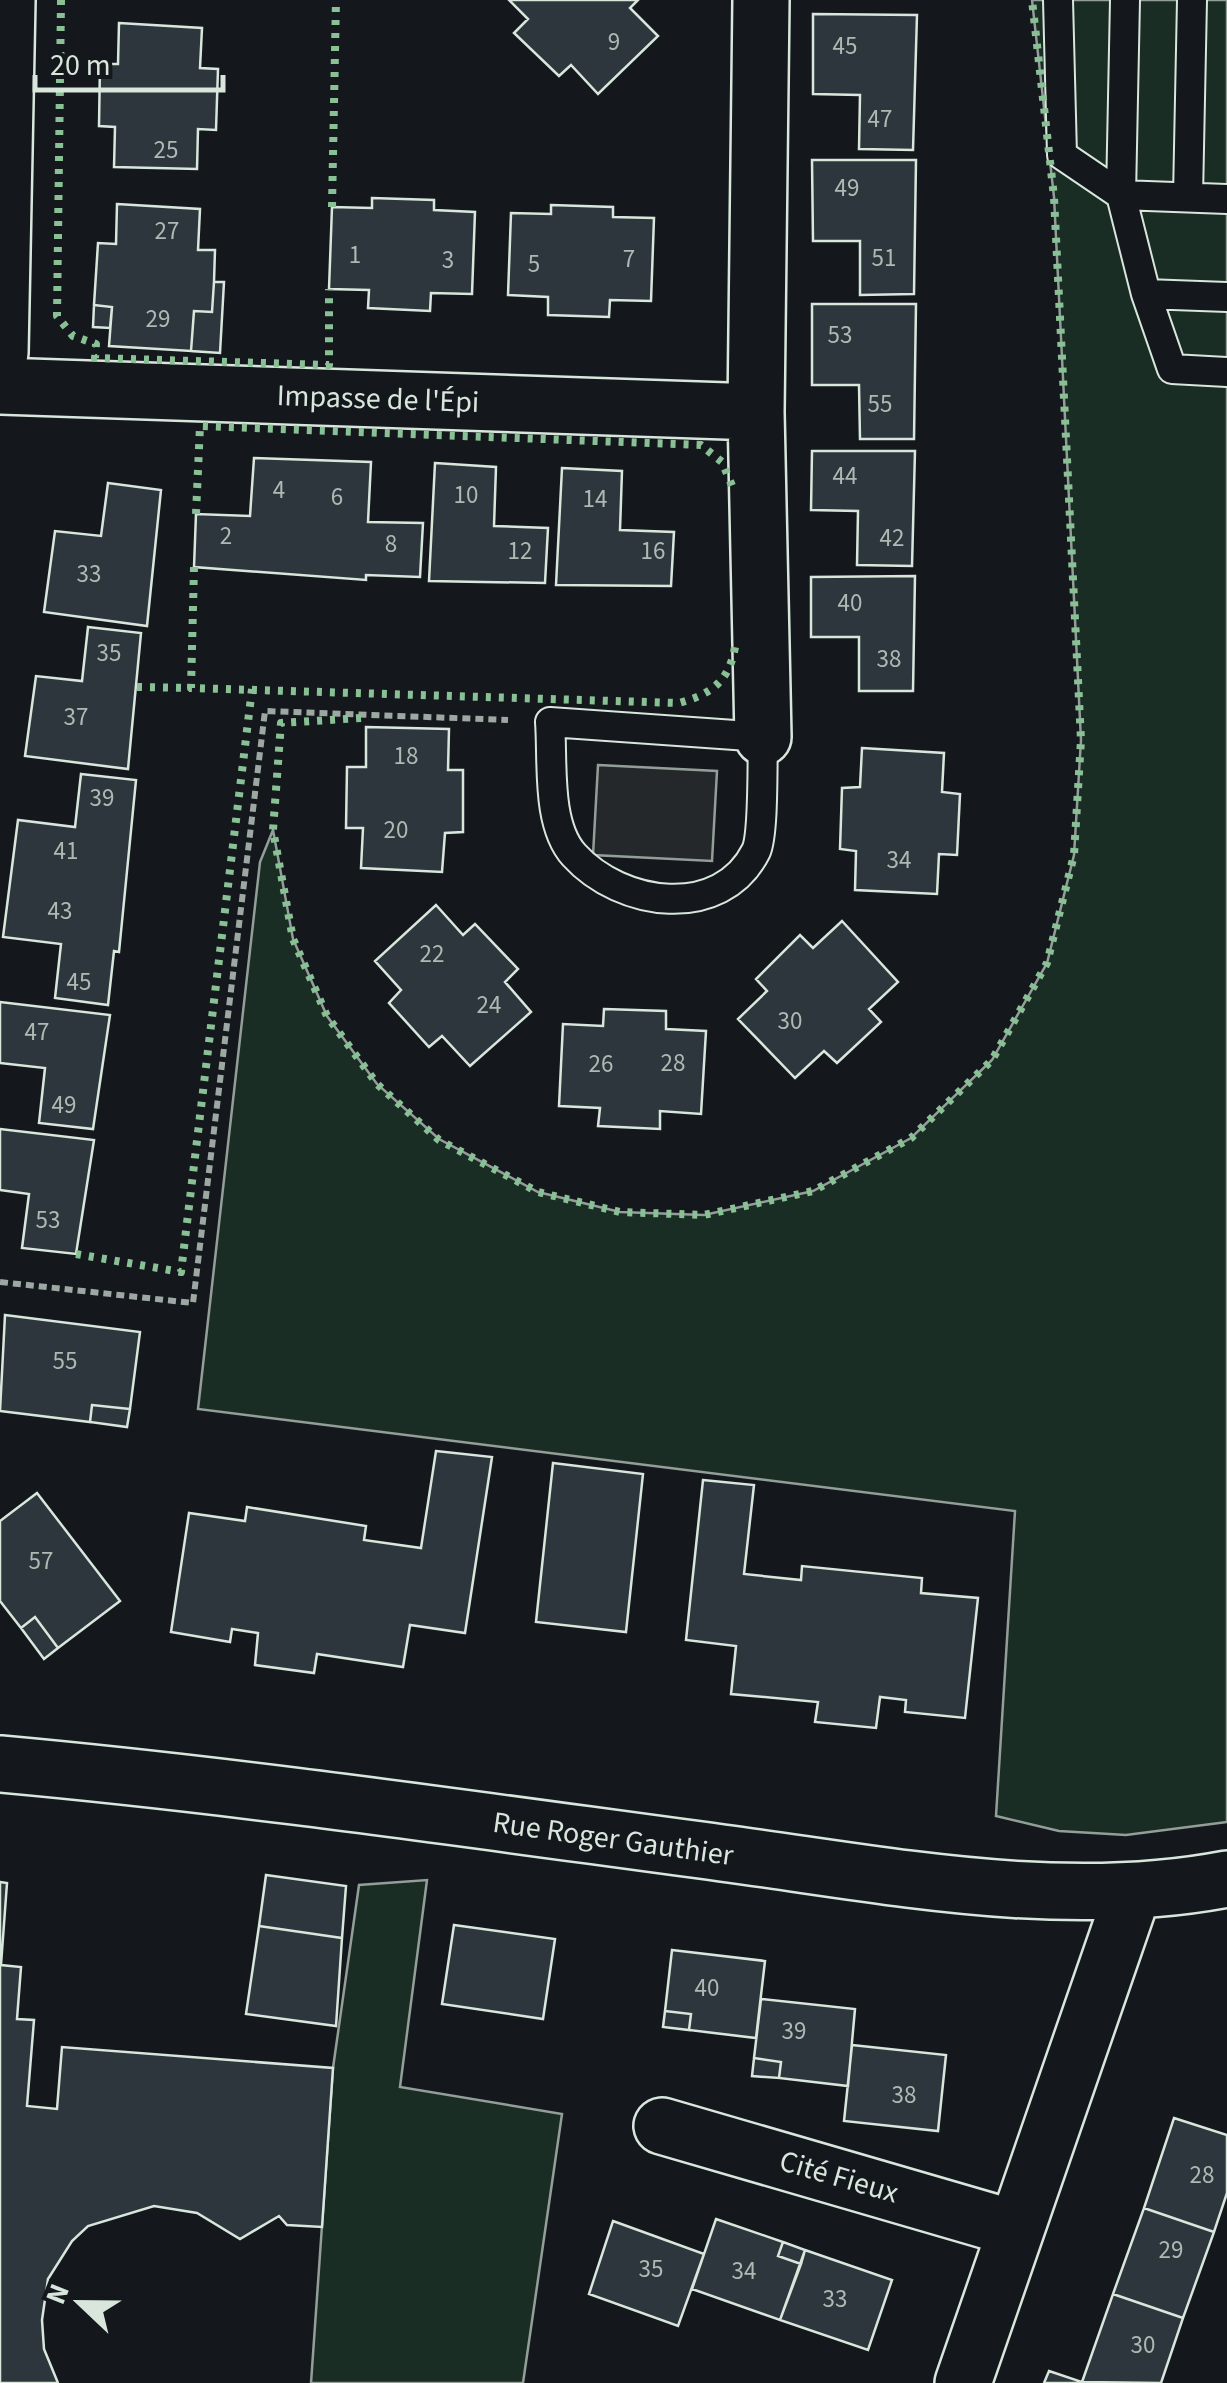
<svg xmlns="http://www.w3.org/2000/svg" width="1227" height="2383" font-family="'Source Sans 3',sans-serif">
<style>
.green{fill:#1a2d24;stroke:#939e99;stroke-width:2.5}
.parking{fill:#24282b;stroke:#939e99;stroke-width:2.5}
.building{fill:#2c363c;stroke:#d8e6dc;stroke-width:2.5}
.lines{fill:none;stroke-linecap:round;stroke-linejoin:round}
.service-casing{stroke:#d8e6dc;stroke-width:32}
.minor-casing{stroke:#d8e6dc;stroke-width:60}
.path{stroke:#9da8a2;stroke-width:6;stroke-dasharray:8 5;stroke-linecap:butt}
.service{stroke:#14181c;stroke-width:28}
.minor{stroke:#14181c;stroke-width:55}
.hedge{stroke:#8ac095;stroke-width:8;stroke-dasharray:5 8;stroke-linecap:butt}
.labels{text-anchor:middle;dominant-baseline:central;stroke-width:8;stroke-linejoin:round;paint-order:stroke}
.number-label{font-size:25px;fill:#adbab4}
.street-label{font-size:30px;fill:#d8e6dc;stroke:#14181c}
</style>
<rect width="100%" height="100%" fill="#14181c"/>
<path class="green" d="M1032,0H1227V1822L1126,1835L1059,1831L996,1816L1015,1511L198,1409L260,862L273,830L293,939L327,1016L377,1084L439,1139L538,1192L620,1212L704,1215L813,1191L911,1138L992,1060L1047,963L1074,855L1081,740L1054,197Z
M427,1880L400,2087L562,2114L523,2383H311L333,2068L359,1885Z"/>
<path class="parking" d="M598,765L717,771L712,861L593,855Z"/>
<path class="building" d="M509,0H638L630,8L658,36L598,94L571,65L559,76L514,33L528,19Z
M813,14L917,15L913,150L859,149L860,95L813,94Z
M119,23L202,28L200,68L218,69L216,130L198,129L197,169L114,167L115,127L99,126L100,64H118Z
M812,160H916L914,294L860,295V241H813Z
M372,198L434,200V210L475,212L472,294L431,293L430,311L368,308L369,290L329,289L332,207L372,208Z
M117,204L200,209L198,250H215L214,282L212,312L194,311L191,351L109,346L112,307L94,305L98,243L116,244Z
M551,205L613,207V217L654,218L651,301L610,300L609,317L548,315V297L508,295L511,213L551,214Z
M214,282H224L220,353L191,351L194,311L212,312Z
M812,304H916L914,439H860L859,385H812Z
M94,305L112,307L110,328L93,327Z
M812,451H915L912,566L857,565L858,511L811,510Z
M254,458L371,462L368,522L423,523L420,577L366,575V580L194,567L196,514L250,516Z
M435,463L496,467L494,526L548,528L545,583L429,581Z
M562,468L622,471L620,530L674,532L671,586L556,585Z
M108,483L161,490L147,626L44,612L55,531L101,536Z
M915,576L913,691H859V637H811V577Z
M88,627L141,633L128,769L25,756L36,676L82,681Z
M366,727L449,729L448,770H463V832L445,833L442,872L361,868L363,828H346L347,767H366Z
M862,748L944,753L942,792L960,794L957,855L939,854L937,894L855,890L856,851L840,849L842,788L860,787Z
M81,774L136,780L119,952L114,951L108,1005L55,998L61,944L3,937L18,820L75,827Z
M436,905L463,935L475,924L518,969L505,982L531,1012L470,1066L442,1036L429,1047L389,1003L401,990L375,961Z
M842,921L898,982L869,1009L881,1022L837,1063L824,1051L795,1078L738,1019L767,991L756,979L800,935L813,948Z
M0,1002L110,1015L93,1129L39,1123L45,1068L0,1063Z
M604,1009L666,1011V1029L706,1031L701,1114L660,1111V1129L598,1126L600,1108L559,1106L563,1024L603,1026Z
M0,1129L94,1140L76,1254L22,1248L29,1194L0,1190Z
M5,1315L140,1332L130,1409L92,1405L90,1422L0,1411Z
M92,1405L130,1409L127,1427L90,1422Z
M436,1451L492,1457L465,1633L410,1625L403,1667L317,1654L314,1673L255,1665L258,1633L232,1629L230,1642L171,1632L189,1513L245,1521L247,1507L366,1526L364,1540L421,1548Z
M553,1463L643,1474L626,1632L536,1622Z
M703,1480L754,1485L744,1574L801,1580L802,1566L922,1578L921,1593L978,1598L965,1718L905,1712L906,1700L880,1697L876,1728L815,1722L818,1702L731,1694L736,1646L686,1640Z
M37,1493L120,1601L58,1648L35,1617L21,1628L0,1601V1521Z
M35,1617L58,1648L44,1659L21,1628Z
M266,1875L346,1886L342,1938L259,1926Z
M0,1882L7,1883L1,1965L21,1967L17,2019L34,2020L27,2106L57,2109L62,2047L333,2068L322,2227L287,2225L279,2216L240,2239L197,2213L154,2206L88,2226L72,2241L48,2279L42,2320L44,2349L58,2383H0Z
M454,1925L555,1939L543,2019L442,2004Z
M259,1926L342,1938L336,2026L246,2014Z
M672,1950L765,1961L756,2038L689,2030L691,2014L665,2011Z
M761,1999L855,2009L848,2086L779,2078L781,2062L754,2058Z
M665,2011L691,2014L689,2030L663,2027Z
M852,2045L946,2055L938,2131L844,2121Z
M754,2058L781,2062L779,2078L752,2076Z
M1174,2118L1227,2135V2193L1214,2232L1144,2208Z
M1144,2208L1214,2232L1183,2318L1113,2294Z
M716,2219L783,2242L778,2256L801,2264L780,2320L692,2289Z
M613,2221L704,2254L678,2326L589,2294Z
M783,2242L805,2250L801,2264L778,2256Z
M805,2250L892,2280L868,2350L780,2320Z
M1113,2294L1183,2318L1161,2383L1082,2382Z
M1049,2371L1082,2382L1083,2383H1044Z"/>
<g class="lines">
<defs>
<path id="service" d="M1058,0L1062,155L1121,195L1227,199
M1125,0L1121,195L1146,294L1227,297
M1188,197L1192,0
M1146,294L1172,369L1227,372
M550,722L763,737C762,760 764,834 756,851C721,921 621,907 574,855C546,824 553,761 550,722Z"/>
<path id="minor" d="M761,0L756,412L763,737
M0,353L7,0
M0,386L756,412
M0,1764C242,1786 482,1821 722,1853C888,1875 1061,1911 1227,1879
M662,2126L1016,2229
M963,2383L1133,1892"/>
</defs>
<use href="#service" class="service-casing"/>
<use href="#minor" class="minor-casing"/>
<path class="path" d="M0,1282L193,1303L265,711L508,720"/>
<use href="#service" class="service"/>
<use href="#minor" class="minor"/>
<path class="hedge" d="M61,0L57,316L73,336L96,344L95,358L329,365V289
M332,207L336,0
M196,514L200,426L701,445L722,462L733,488
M194,567L191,688L679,703C711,694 729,682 735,647
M137,687L191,688
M361,718L281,723L273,830L293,939L327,1016L377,1084L439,1140L538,1192L620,1212L704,1215L813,1191L911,1138L992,1060L1047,963L1074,855L1081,740L1054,197L1032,0
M76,1254L181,1272L252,689"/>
</g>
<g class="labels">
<g class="number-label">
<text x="614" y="42">9</text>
<text x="845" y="46">45</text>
<text x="880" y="119">47</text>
<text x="166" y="150">25</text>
<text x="847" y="188">49</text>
<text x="167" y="231">27</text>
<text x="355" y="255">1</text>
<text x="884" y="258">51</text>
<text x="629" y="259">7</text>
<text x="448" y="260">3</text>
<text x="534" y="264">5</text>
<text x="158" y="319">29</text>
<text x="840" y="335">53</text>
<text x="880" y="404">55</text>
<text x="845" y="476">44</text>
<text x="279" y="490">4</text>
<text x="466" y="495">10</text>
<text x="337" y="497">6</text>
<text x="595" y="499">14</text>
<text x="226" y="536">2</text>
<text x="892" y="538">42</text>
<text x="391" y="544">8</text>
<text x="520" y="551">12</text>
<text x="653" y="551">16</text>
<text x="89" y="574">33</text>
<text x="850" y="603">40</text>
<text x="109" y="653">35</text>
<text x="889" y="659">38</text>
<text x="76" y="717">37</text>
<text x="406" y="756">18</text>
<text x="102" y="798">39</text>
<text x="396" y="830">20</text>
<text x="66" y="851">41</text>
<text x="899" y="860">34</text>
<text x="60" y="911">43</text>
<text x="432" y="954">22</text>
<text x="79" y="982">45</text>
<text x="489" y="1005">24</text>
<text x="790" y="1021">30</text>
<text x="37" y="1032">47</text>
<text x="673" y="1063">28</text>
<text x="601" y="1064">26</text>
<text x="64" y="1105">49</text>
<text x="48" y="1220">53</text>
<text x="65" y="1361">55</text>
<text x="41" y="1561">57</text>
<text x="707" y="1988">40</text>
<text x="794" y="2031">39</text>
<text x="904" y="2095">38</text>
<text x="1202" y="2175">28</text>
<text x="1171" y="2250">29</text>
<text x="651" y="2269">35</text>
<text x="744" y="2271">34</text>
<text x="835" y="2299">33</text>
<text x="1143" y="2345">30</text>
</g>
<g class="street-label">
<text transform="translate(378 399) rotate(2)">Impasse de l'Épi</text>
<text transform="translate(613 1839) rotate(8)">Rue Roger Gauthier</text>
<text transform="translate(839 2177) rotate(16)">Cité Fieux</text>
</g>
</g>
<g transform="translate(80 2303) rotate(292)" stroke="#14181c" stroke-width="8" paint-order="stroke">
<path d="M0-8L18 38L0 25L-18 38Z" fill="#d8e6dc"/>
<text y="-15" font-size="28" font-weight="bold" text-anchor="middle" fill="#d8e6dc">N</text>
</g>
<path d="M35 75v15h188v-15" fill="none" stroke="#d8e6dc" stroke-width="5"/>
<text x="50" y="75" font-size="30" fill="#d8e6dc" stroke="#14181c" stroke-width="8" paint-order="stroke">20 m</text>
</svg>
